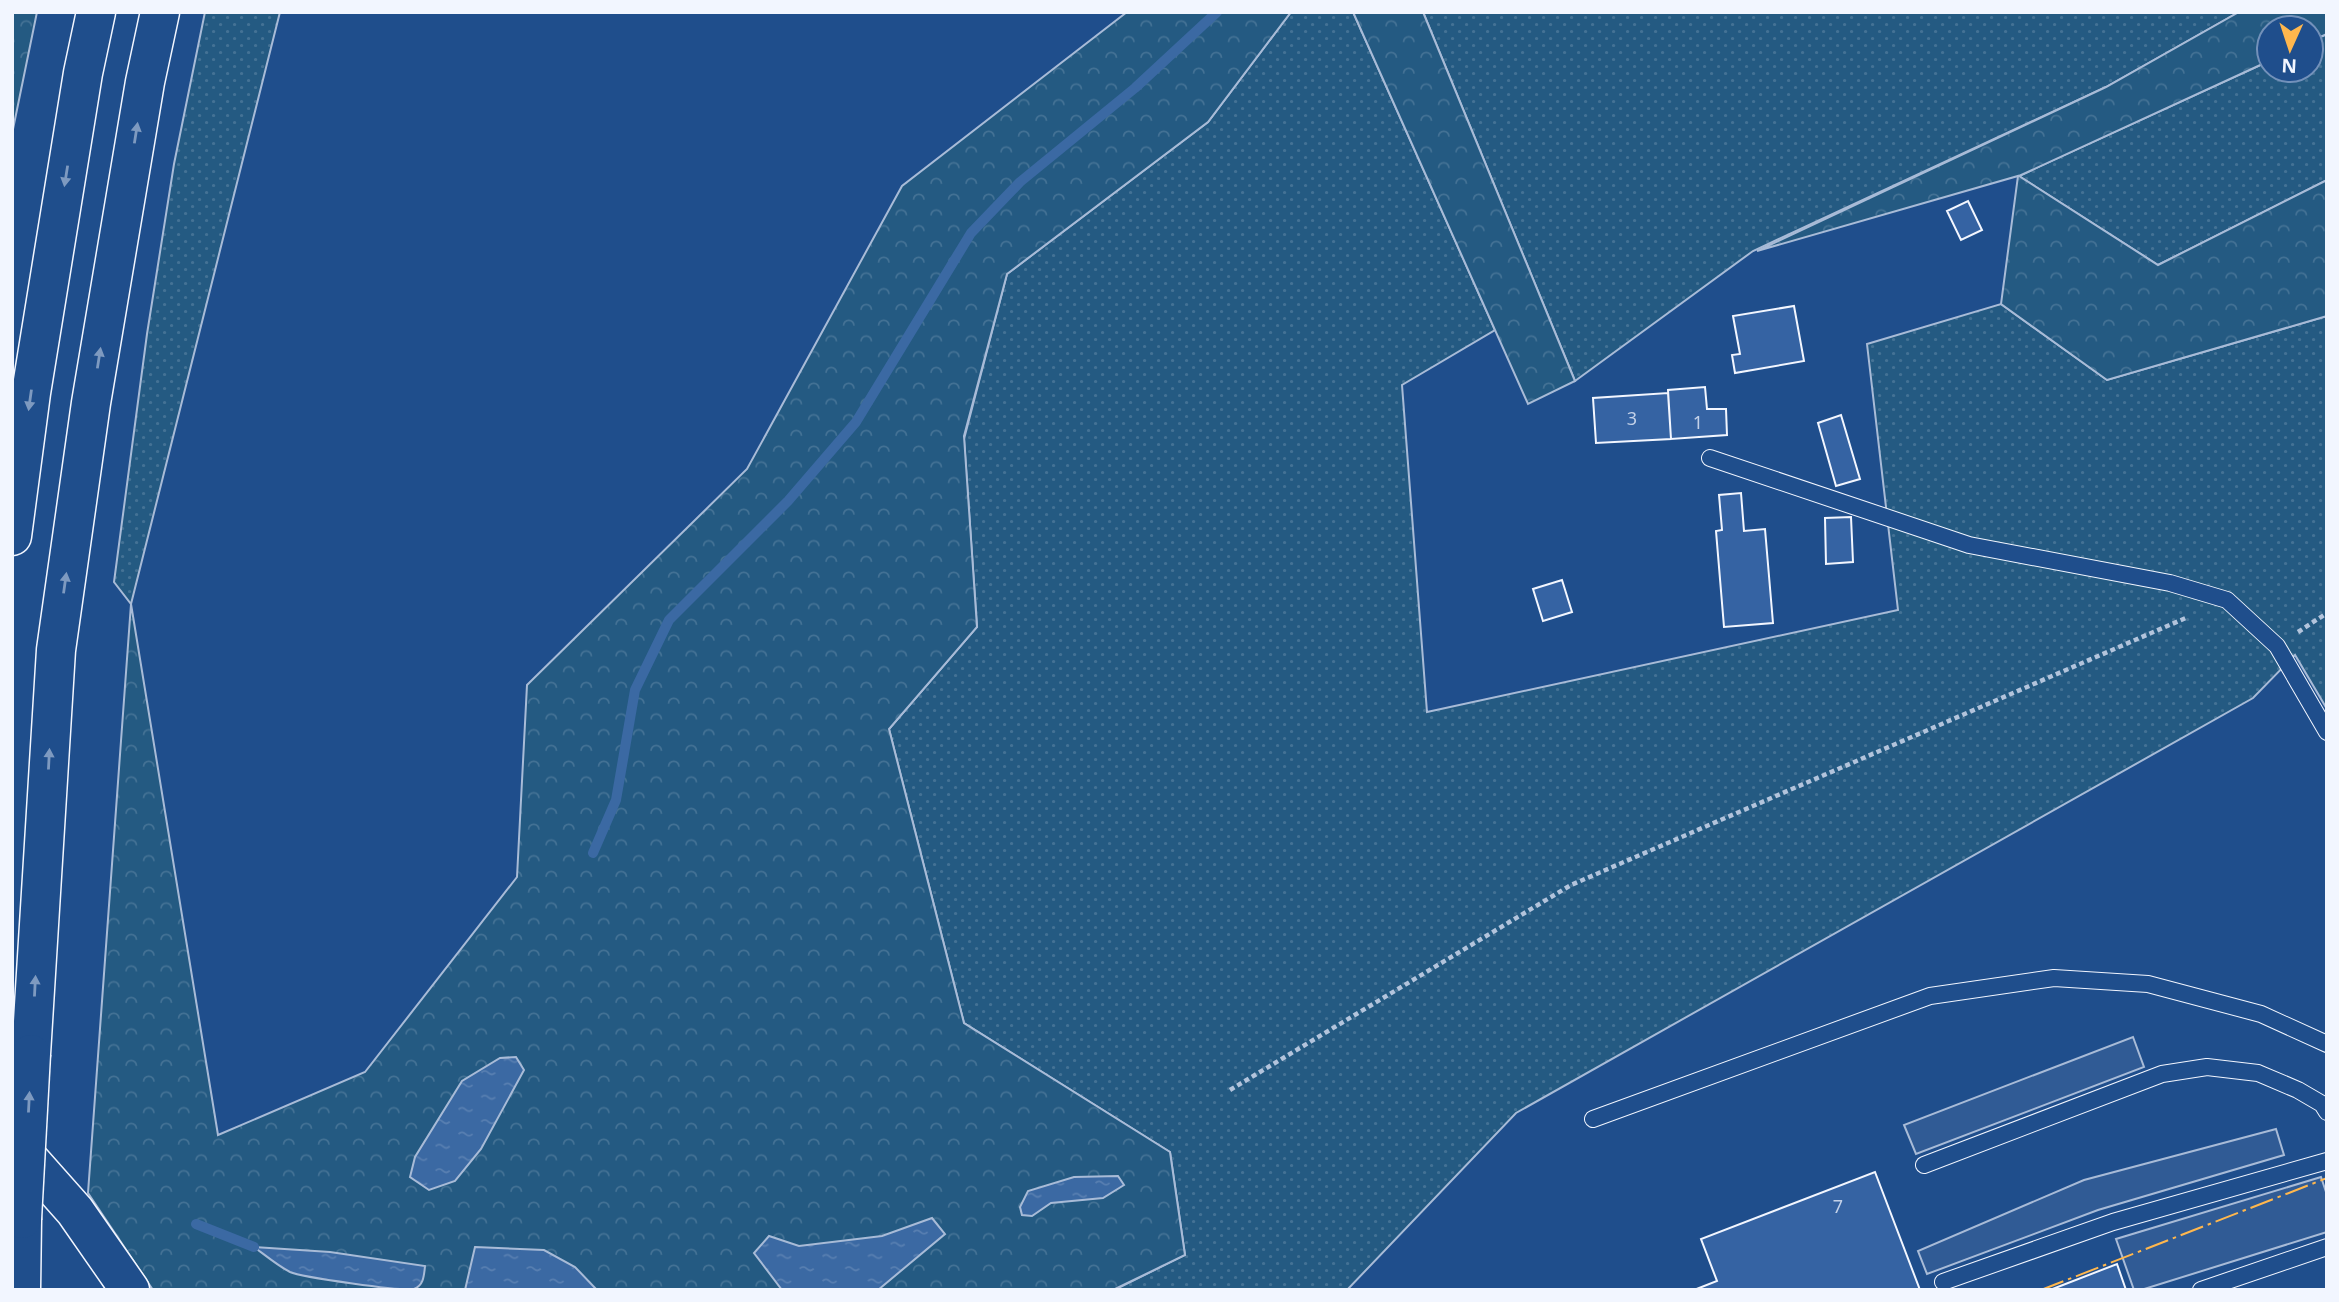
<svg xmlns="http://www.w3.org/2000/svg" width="2339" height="1302" font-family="'Noto Sans',sans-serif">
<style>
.grass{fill:url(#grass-dots);stroke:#a8bbd7;stroke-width:2}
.forest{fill:url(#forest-crowns);stroke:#a8bbd7;stroke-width:2}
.parking{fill:#305b95;stroke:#a8bbd7;stroke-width:2}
.water{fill:url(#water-ripples);stroke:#a8bbd7;stroke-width:2}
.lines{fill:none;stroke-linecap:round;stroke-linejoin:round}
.stream{stroke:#3b69a3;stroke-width:10}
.building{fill:#3563a3;stroke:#f2f6ff;stroke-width:2}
.lane-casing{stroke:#f2f6ff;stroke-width:18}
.secondary-casing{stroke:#f2f6ff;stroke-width:41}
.highway-casing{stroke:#f2f6ff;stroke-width:41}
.path{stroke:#b3c4dc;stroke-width:4.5;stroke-dasharray:5 3.5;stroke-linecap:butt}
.lane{stroke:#1f4e8c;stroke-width:16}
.secondary{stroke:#1f4e8c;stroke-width:38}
.highway{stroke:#1f4e8c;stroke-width:38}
.highway-bridge-casing{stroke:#f2f6ff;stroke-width:41;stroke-linecap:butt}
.highway-bridge{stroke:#1f4e8c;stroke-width:38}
.power{stroke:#ffb74d;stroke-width:2;stroke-dasharray:24 5 3.5 5;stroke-linecap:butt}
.oneway{fill:#7e9ac0}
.labels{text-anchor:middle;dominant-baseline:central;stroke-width:5;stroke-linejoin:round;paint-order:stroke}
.number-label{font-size:18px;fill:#c3d1e8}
</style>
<defs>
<pattern id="grass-dots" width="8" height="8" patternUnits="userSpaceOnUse" patternTransform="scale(1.75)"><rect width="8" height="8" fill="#245a82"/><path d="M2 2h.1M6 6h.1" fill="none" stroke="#447295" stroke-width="1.8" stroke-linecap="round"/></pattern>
<pattern id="forest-crowns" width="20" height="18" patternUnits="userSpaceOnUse" patternTransform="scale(1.75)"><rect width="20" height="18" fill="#245a82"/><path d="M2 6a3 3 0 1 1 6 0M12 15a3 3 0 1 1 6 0" fill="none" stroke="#447295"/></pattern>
<pattern id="water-ripples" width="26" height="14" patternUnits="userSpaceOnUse" patternTransform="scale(1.75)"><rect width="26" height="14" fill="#3b69a3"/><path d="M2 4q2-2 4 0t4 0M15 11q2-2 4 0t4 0" fill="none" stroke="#587fb1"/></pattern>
</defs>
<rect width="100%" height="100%" fill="#1f4e8c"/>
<path class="grass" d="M205,12H280L131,604L114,582L147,334L174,164Z
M1291,12H1353L1495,330L1402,385L1427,712L1898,610L1867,344L2001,304L2107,380L2327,316V709L2295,655L2253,698L1516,1113L1347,1290H1114L1185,1255L1170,1152L964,1023L889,729L977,627L964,439L1007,274L1208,122Z
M1423,12H2239L2106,87L1753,251L1575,381Z
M2327,34V180L2158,265L2019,176L2269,61V70H2311V41Z"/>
<path class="forest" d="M12,12H37L12,134Z
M1127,12H1291L1208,122L1007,274L964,436L977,627L889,729L964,1023L1170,1152L1185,1255L1113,1290H153L88,1193L131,604L218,1135L365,1072L517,877L527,685L747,469L902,186Z
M1353,12H1423L1575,381L1528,404Z
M2239,12H2327V34L2311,41V28H2269V61L2019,176L2158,265L2327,180V316L2107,380L2001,304L2018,176L1757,251L2106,87Z"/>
<path class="parking" d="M2133,1037L2144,1067L1916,1154L1904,1125Z
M2276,1129L2284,1155L2098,1210L1927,1274L1918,1251L2084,1180Z
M2321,1177L2327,1195V1232L2141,1290H2134L2116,1239Z"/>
<path class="water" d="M516,1057L524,1070L481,1149L455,1181L429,1190L410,1177L415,1157L462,1081L500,1058Z
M1118,1176L1124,1185L1103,1198L1051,1203L1032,1216L1022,1215L1020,1207L1028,1191L1074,1177Z
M932,1218L945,1234L878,1290H782L754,1253L769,1236L799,1246L882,1236Z
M254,1247L330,1252L425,1266C424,1275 424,1285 414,1289C404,1292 301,1277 290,1272C278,1266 265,1255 254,1247Z
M475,1247L544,1250L575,1267L597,1290H465Z"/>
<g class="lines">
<path class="stream" d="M593,853L616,800L635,690L669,620L788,501L856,422L971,233L1020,182L1135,88L1217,12
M196,1224L254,1247"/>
</g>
<path class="building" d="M1968,201L1982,230L1961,240L1947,211Z
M1794,306L1804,361L1735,373L1732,355L1740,354L1733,316Z
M1705,387L1707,409H1726L1727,435L1671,439L1668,390Z
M1668,393L1671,439L1596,443L1593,398Z
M1841,415L1860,479L1836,486L1818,423Z
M1741,493L1744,531L1765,529L1773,623L1724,627L1716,531L1722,530L1719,495Z
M1851,517L1853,562L1826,564L1825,518Z
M1562,580L1572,612L1543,621L1533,589Z
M1875,1172L1920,1290H1694L1717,1281L1701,1239Z
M2117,1264L2126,1290H2050Z"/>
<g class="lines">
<defs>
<path id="lane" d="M1710,458L1969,545L2170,583L2227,600L2277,646L2327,732
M1593,1119L1930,996L2054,978L2148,984L2261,1014L2327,1044
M1924,1165L2162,1074L2207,1067L2258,1073L2298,1090L2322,1104L2327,1112
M1943,1282L2113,1222L2327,1161
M2201,1290L2327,1247"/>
<path id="secondary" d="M12,1140L75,1211L130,1290"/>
<path id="highway" d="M12,536L31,393L83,73L96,12
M31,1054L56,650L91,403L145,82L160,12
M21,1290L22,1219"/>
</defs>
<use href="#lane" class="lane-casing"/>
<use href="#secondary" class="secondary-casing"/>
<use href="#highway" class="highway-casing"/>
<path class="path" d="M2298,632L2327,613
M1230,1090L1571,885L2188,617"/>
<use href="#lane" class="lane"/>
<use href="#secondary" class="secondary"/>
<use href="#highway" class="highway"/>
<defs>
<path id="highway-bridge" d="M22,1219L31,1054"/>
</defs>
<use href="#highway-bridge" class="highway-bridge-casing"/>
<use href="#highway-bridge" class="highway-bridge"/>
<path class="power" d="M2041,1290L2327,1178"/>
</g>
<defs><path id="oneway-solid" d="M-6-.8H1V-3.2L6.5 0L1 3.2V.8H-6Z" transform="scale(1.75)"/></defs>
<g class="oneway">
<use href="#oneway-solid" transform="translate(136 133) rotate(-81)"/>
<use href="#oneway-solid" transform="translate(66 176) rotate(99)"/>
<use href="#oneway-solid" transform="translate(99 358) rotate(-81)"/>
<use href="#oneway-solid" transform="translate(30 400) rotate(98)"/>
<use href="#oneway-solid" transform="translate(65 583) rotate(-82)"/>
<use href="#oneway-solid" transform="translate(49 759) rotate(-87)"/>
<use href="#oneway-solid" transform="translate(35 986) rotate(-87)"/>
<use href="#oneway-solid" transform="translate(29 1102) rotate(-87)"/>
</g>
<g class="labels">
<g class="number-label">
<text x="1632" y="418">3</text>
<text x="1698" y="422">1</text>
<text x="1838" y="1206">7</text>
</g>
</g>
<rect width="2339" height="1302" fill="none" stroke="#f2f6ff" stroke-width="28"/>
<g transform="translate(2290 49) rotate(183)"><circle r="33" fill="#1f4e8c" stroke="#7391ba" stroke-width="2"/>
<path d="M0-5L12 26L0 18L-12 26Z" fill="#ffb74d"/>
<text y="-10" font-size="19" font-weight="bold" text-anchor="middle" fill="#f2f6ff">N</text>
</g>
</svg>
